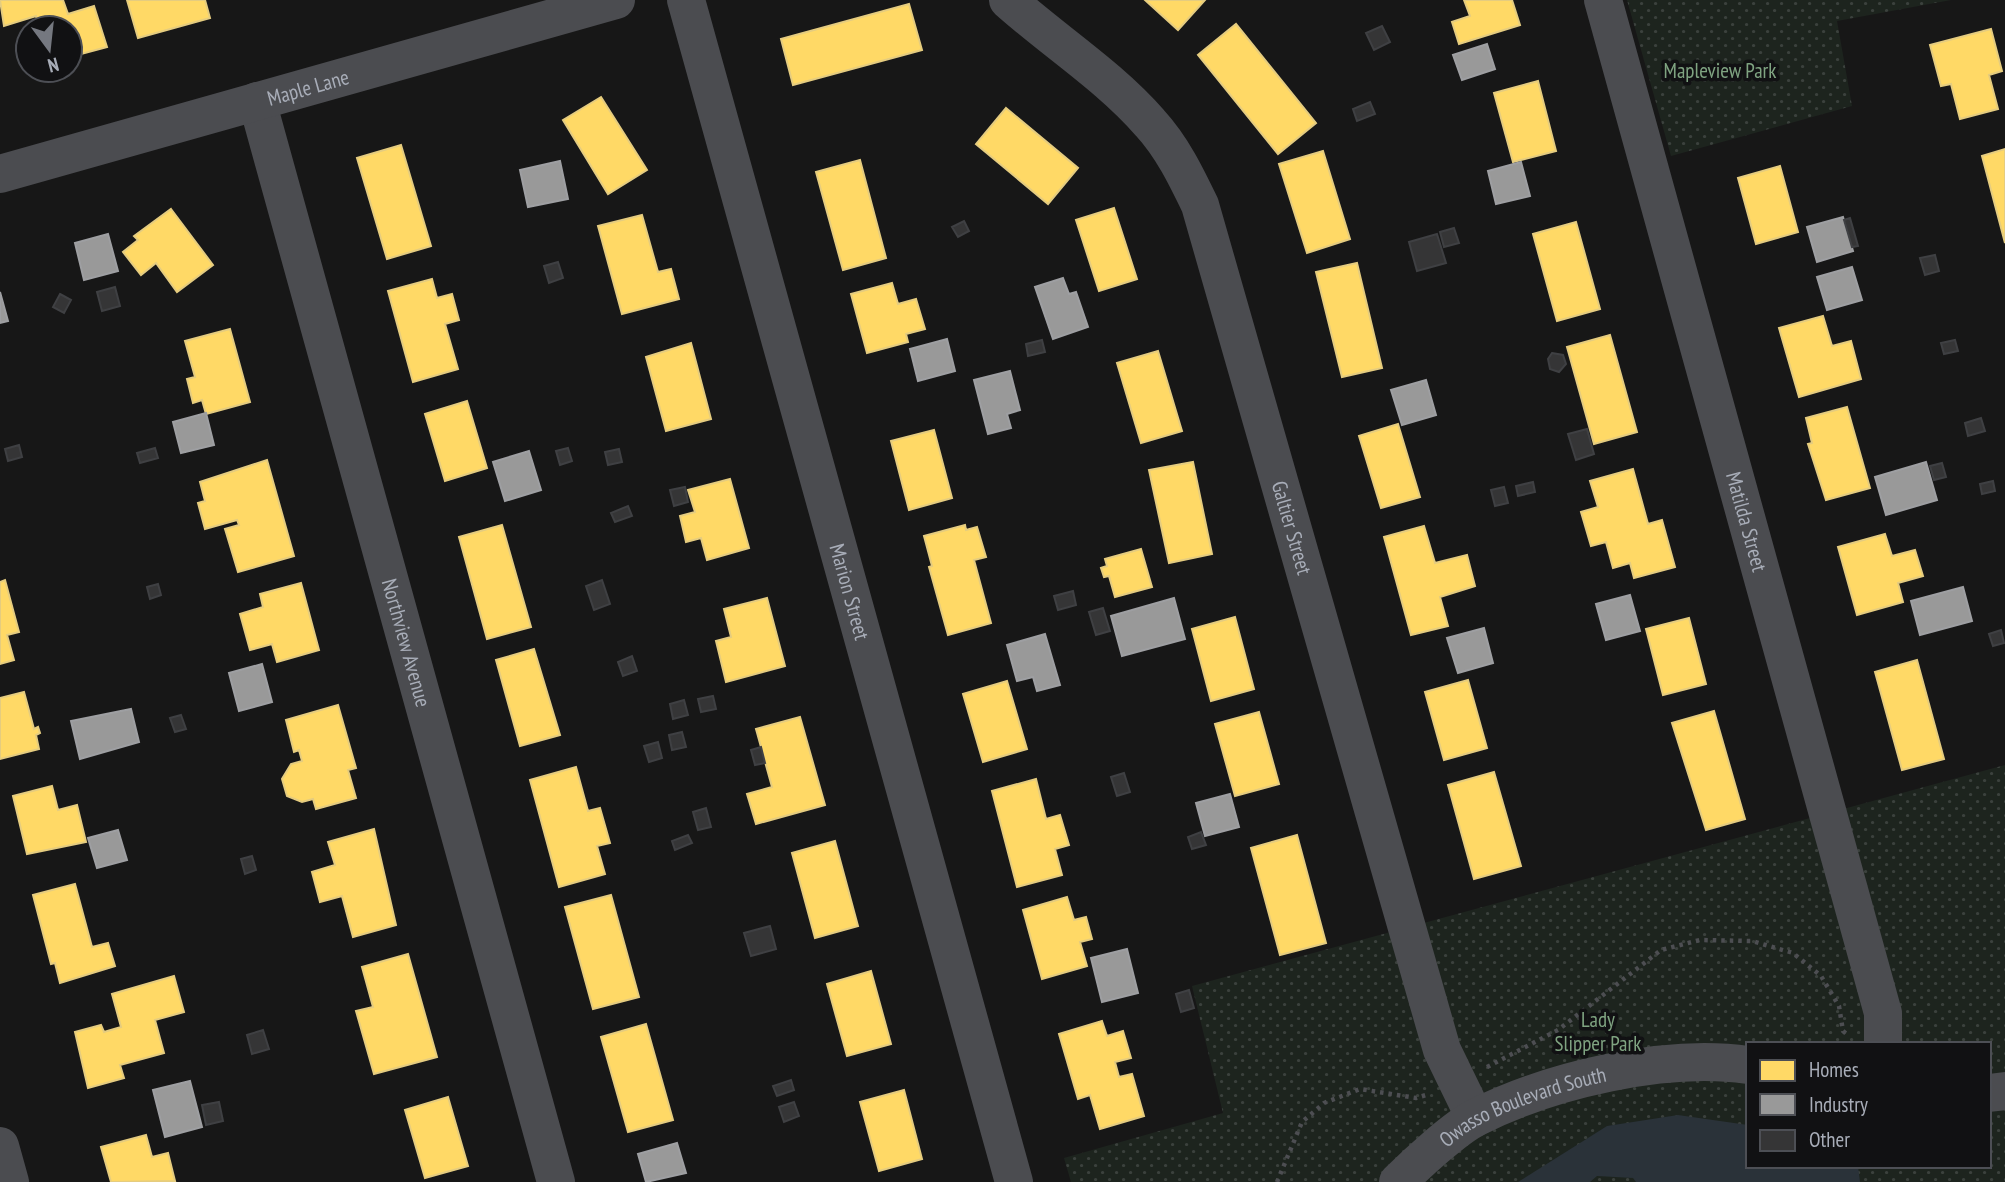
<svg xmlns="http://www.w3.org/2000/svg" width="2005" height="1182" font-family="'PT Sans Narrow',sans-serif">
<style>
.park{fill:url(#park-dots);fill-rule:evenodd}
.water{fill:#2a3239}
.homes{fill:#ffd966;stroke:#e5cc7f;stroke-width:2}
.industry{fill:#999;stroke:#9e9fa2;stroke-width:2}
.building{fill:#353536;stroke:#3f4043;stroke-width:2}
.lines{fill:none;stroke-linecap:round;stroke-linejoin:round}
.path{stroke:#4d4e52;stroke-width:4.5;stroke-dasharray:3.5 5;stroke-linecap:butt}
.minor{stroke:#4b4c50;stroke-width:38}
.labels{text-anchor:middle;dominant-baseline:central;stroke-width:7;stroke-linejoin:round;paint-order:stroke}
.park-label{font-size:21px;fill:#7fa381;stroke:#111113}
.street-label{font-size:21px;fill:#a8adb8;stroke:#111113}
</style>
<defs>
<pattern id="park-dots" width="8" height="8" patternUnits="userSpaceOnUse" patternTransform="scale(1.75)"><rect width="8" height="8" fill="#1d241e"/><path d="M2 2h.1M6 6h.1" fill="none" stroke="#3b413d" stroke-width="1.8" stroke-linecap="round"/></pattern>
</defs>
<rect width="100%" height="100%" fill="#171717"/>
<path class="park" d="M1627,0H1951L1837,21L1852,106L1671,156Z
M2005,765V1182H1071L1064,1158L1223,1113L1192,986ZM1748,1044H1989V1166H1748Z"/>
<path class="water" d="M1678,1115L1748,1125V1166H1858L1860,1182H1636L1633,1178L1597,1176L1590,1182H1518L1607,1126Z"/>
<path class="homes" d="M0,0H63L68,14L94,6L107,47L70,57V28H40L36,16L4,26Z
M127,0H205L210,18L138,38Z
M1145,0H1205L1178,30Z
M1464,0H1512L1520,25L1459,44L1452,22L1470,16Z
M909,4L922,50L793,85L781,39Z
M1236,24L1316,123L1278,154L1198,55Z
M1991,29L2002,71L1989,75L1998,109L1960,119L1951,84L1941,86L1930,45Z
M1538,81L1556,151L1513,162L1494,93Z
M601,97L647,170L608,194L563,120Z
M1006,108L1078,168L1048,204L976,144Z
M401,145L431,246L387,259L357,158Z
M2005,149V243L1982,156Z
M1323,151L1350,239L1307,253L1279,164Z
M860,160L886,258L843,270L816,172Z
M1780,166L1798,232L1756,244L1738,178Z
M1114,208L1137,279L1099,291L1076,220Z
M171,209L213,265L177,292L156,263L141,275L123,252L138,240L134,236Z
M642,215L658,272L671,269L679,299L622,314L598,226Z
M1576,222L1600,309L1557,321L1533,234Z
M1357,263L1382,368L1342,377L1316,272Z
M432,279L437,298L452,294L459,320L445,324L458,369L413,382L388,291Z
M892,283L898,304L916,299L925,329L906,334L908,342L867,353L851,294Z
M1823,316L1832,346L1851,341L1861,379L1799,397L1779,328Z
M230,329L250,402L206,414L202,400L193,403L187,379L195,377L185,341Z
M1610,335L1637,432L1594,444L1567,347Z
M691,343L711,419L666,431L646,357Z
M1158,351L1182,431L1141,443L1117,363Z
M467,401L487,468L445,481L425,414Z
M1847,407L1870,488L1826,500L1808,444L1812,443L1806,418Z
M1398,424L1420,497L1381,508L1359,436Z
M934,430L952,498L909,510L891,441Z
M267,460L294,556L238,572L225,529L239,525L237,520L205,529L198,503L205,501L200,482Z
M1193,462L1212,554L1169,563L1149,470Z
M1633,469L1648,524L1662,520L1675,567L1634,578L1630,563L1613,568L1606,542L1591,546L1581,512L1598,507L1590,481Z
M730,479L749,548L707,560L701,538L686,542L680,516L695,512L688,490Z
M502,525L531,627L487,639L459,537Z
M965,525L966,530L977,527L986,557L974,560L991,623L948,635L929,567L932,566L924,536Z
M1424,526L1435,563L1467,555L1475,586L1440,597L1448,626L1411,635L1384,537Z
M1885,534L1892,556L1915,550L1923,576L1898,583L1903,602L1857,615L1838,547Z
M1141,549L1152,587L1115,597L1109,576L1104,577L1101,568L1107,566L1105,559Z
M5,580L19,632L7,635L14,660L0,664V582Z
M301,583L319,650L277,662L272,644L250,650L240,614L263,607L260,594Z
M767,598L785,666L726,682L716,641L731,637L724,609Z
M1235,617L1254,689L1211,701L1192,629Z
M1689,618L1706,684L1663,695L1646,629Z
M534,649L560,735L520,746L496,660Z
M1917,660L1944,759L1902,770L1875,672Z
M1468,680L1487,748L1444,760L1425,692Z
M1007,681L1027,749L983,762L963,694Z
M24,692L34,729L38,727L40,733L36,735L39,749L0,759V698Z
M338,705L356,768L348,770L356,798L316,809L313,799L302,802L287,796L282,779L291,764L302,761L299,750L294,752L286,720Z
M1714,711L1745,819L1706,830L1672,723Z
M1259,712L1279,784L1235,796L1215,724Z
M800,717L825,805L756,824L747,794L772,787L756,729Z
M576,767L588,811L600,808L610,843L597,846L605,874L559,887L530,780Z
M1494,772L1521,866L1474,879L1448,785Z
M1036,779L1046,819L1060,815L1069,845L1055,849L1062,875L1017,887L992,791Z
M52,786L58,810L77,805L86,842L27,854L13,796Z
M374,829L396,925L353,937L342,896L320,902L312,872L335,865L328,842Z
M1297,835L1326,943L1280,955L1251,848Z
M835,841L858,926L815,938L792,853Z
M75,884L92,947L108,943L115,966L60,983L55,963L51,964L33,895Z
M611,895L639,997L593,1009L565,907Z
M1067,897L1074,920L1086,917L1092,939L1080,942L1087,966L1042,979L1023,910Z
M408,954L437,1057L374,1074L356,1011L373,1007L362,967Z
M871,971L891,1044L847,1056L827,984Z
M174,976L184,1012L155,1020L164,1053L120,1065L124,1078L88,1088L75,1032L101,1025L104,1032L121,1027L112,994Z
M1102,1021L1107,1036L1123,1031L1131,1058L1115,1062L1119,1077L1132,1074L1144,1116L1100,1129L1090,1095L1078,1099L1059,1034Z
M646,1024L673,1120L628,1132L601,1037Z
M904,1090L922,1159L879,1171L860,1102Z
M448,1097L468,1166L425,1178L405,1110Z
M146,1135L152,1157L168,1153L175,1181L111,1182L101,1147Z"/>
<path class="industry" d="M1487,44L1495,69L1462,80L1453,55Z
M560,161L568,199L528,207L520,170Z
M1521,162L1530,196L1496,204L1488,171Z
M1843,217L1853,251L1817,262L1807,227Z
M108,234L118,271L84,280L75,243Z
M1852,267L1862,300L1827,310L1817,277Z
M1063,278L1069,294L1076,292L1088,327L1053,339L1035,287Z
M0,292L8,321L0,323Z
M947,339L955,371L918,381L910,349Z
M1010,371L1020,410L1007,414L1011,428L988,434L974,380Z
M1426,380L1436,415L1402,425L1391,390Z
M206,413L214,445L181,453L173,422Z
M529,451L541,490L505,501L493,462Z
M1926,462L1937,500L1886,515L1875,477Z
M1963,587L1972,621L1920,635L1911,601Z
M1630,595L1640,631L1606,640L1596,604Z
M1174,598L1185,639L1122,656L1111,616Z
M1484,628L1493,663L1458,673L1447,638Z
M1045,634L1060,685L1037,691L1033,677L1017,681L1007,645Z
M262,664L272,702L239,711L229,673Z
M131,709L139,742L80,759L71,721Z
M1230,794L1239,827L1205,836L1196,803Z
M118,830L127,860L97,868L88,838Z
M1127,949L1138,993L1102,1002L1091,958Z
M190,1081L202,1127L165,1137L153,1090Z
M677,1143L686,1173L646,1182L638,1154Z"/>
<path class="building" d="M1382,26L1390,42L1374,50L1366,33Z
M1370,102L1375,114L1357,121L1353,109Z
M1850,218L1858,246L1852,247L1844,220Z
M964,221L969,231L958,237L952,227Z
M1454,228L1459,243L1444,247L1440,232Z
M1437,234L1446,263L1417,271L1409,242Z
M1935,255L1939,271L1925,275L1920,258Z
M558,262L563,278L549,283L544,266Z
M115,287L120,306L102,311L97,292Z
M60,294L71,300L64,313L53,307Z
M1042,340L1045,352L1028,356L1026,344Z
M1955,340L1958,351L1944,354L1941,343Z
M1552,353L1563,355L1566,364L1559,372L1550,369L1548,359Z
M1981,418L1985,431L1968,436L1965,423Z
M1587,429L1594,454L1576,460L1568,434Z
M19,445L22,457L8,461L5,449Z
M155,448L158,458L140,463L137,453Z
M568,448L572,461L560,465L556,451Z
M619,449L622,462L608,465L605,452Z
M1942,463L1946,477L1934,480L1930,466Z
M1993,481L1995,491L1982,494L1980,484Z
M1533,482L1535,492L1518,496L1516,486Z
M685,487L688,502L674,506L670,490Z
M1504,487L1508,503L1495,506L1491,490Z
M628,506L632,516L615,522L611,513Z
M602,580L610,604L594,610L586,586Z
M158,584L161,595L150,599L147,587Z
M1073,591L1076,605L1058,610L1054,596Z
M1103,608L1110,631L1096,635L1089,612Z
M2001,630L2004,643L1993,646L1989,634Z
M632,656L637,671L623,676L618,662Z
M713,696L716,709L701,712L698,699Z
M684,700L688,715L673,719L670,704Z
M181,715L186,729L175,732L170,718Z
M682,732L686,747L672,750L669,735Z
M658,742L662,758L649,762L644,746Z
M761,747L765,763L755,765L751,750Z
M1124,773L1130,792L1117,796L1111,777Z
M706,808L711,827L698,830L693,812Z
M1201,832L1206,845L1192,849L1188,837Z
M688,835L692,843L675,850L672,841Z
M252,856L256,870L245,874L241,859Z
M770,926L776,949L751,956L744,933Z
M1189,990L1194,1008L1181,1012L1176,994Z
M263,1030L269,1049L252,1054L247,1035Z
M791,1080L794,1090L777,1096L773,1086Z
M219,1102L223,1121L206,1125L202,1105Z
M794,1102L799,1116L784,1122L779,1107Z"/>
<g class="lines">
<path class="path" d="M1487,1067L1558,1030L1661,950L1700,940L1752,941L1793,953L1821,976L1839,1006L1843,1031L1849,1036
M1277,1182L1302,1122L1324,1103L1360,1089L1416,1098L1426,1095"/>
<g class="minor">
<path id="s1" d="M686,0L1014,1182"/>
<path id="s2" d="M1008,0C1055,42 1109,76 1150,123C1172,147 1186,176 1200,205L1442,1050L1475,1118"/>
<path id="s3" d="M1603,0L1883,1013V1044"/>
<path id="s4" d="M257,101L556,1182"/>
<path id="s5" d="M0,174L616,0"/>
<path d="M1989,1093L2005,1091"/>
<path d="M0,1146L10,1182"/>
<path id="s6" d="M1398,1182C1415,1165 1456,1127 1477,1117C1551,1080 1665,1053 1748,1065"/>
</g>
</g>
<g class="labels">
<g class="park-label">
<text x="1720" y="70">Mapleview Park</text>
<text x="1598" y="1019">Lady<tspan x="1598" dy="24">Slipper Park</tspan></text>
</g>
<g class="street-label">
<text stroke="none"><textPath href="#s5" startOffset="320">Maple Lane</textPath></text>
<text stroke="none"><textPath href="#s3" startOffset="541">Matilda Street</textPath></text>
<text stroke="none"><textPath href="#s2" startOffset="620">Galtier Street</textPath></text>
<text stroke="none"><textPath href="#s1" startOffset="614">Marion Street</textPath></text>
<text stroke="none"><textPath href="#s4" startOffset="562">Northview Avenue</textPath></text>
<text stroke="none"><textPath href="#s6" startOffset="149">Owasso Boulevard South</textPath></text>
</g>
</g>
<rect x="1746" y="1042" width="245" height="126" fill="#111113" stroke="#4d4f55" stroke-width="2"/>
<rect x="1760" y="1060" width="35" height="21" fill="#ffd966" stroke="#4d4f55" stroke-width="2"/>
<text x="1809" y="1077" font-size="21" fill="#a8adb8">Homes</text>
<rect x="1760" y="1094" width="35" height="21" fill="#999999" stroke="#4d4f55" stroke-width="2"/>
<text x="1809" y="1112" font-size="21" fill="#a8adb8">Industry</text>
<rect x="1760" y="1130" width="35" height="21" fill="#353536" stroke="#4d4f55" stroke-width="2"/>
<text x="1809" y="1147" font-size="21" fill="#a8adb8">Other</text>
<g transform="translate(49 49) rotate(165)"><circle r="33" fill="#111113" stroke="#4d4f55" stroke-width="2"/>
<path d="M0-5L12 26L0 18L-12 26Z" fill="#757880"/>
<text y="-10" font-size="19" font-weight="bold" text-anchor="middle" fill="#a8adb8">N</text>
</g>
</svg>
